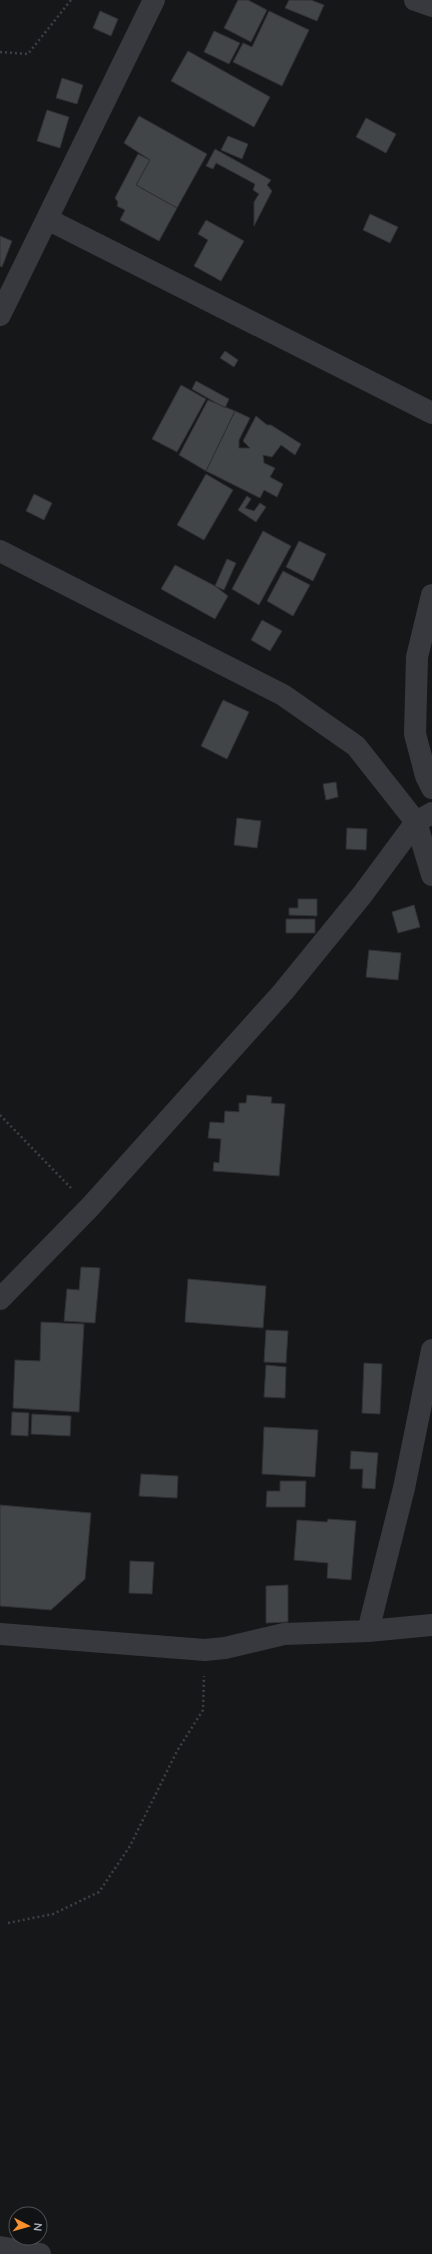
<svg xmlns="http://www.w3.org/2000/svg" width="432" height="2254" font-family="Mulish,sans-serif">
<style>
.building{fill:#424548;stroke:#303135}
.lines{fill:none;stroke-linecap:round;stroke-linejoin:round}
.path{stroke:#3d4045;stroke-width:2.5;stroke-dasharray:2 3;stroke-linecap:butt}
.minor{stroke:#37393e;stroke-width:22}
</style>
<rect width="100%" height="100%" fill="#161718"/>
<path class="building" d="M238,0H248L267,10L251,42L224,28Z
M289,0H311L324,5L317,21L285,8Z
M100,11L118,19L111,36L93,28Z
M269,11L309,30L282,86L233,62L243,43L252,47Z
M214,31L240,43L229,64L204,52Z
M188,51L270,97L254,127L171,81Z
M62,78L83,85L77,104L56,98Z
M47,110L69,117L60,148L37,141Z
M139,116L207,154L177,208L136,185L150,160L124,143Z
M366,118L396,134L386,153L356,137Z
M228,136L248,144L242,159L221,150Z
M215,149L271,180L267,185L272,191L254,226V202L259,194L253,190L255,184L216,163L213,169L206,166Z
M138,154L150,160L136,185L177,208L159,241L120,220L125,210L117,206L118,202L115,198Z
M370,214L398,227L390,243L363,230Z
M206,220L244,241L221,281L194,266L208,240L198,234Z
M0,236L12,241L2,267L0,266Z
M225,351L238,360L234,367L220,358Z
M196,381L229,399L225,408L192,389Z
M181,385L206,399L177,452L152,439Z
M208,400L235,411L206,471L179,455Z
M235,411L250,418L239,440V448H250L243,441L256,416L267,425H271L301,444L295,455L281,445L272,457L263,455L264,463L275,468L270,477L283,484L277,497L264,490L260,498L206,471Z
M206,474L233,490L204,540L177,525Z
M34,494L52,503L44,520L26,511Z
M247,496L251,499L245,508L254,511L260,503L266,507L256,522L238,510Z
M263,531L291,546L259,605L232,589Z
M299,541L326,554L313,581L286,567Z
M227,559L236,563L224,590L215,586Z
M175,565L215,586L228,596L215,619L161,589Z
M283,571L310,585L293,616L267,601Z
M262,620L282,631L270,651L251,640Z
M223,700L249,712L227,759L201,746Z
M336,782L338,797L326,800L323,784Z
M237,818L261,821L257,848L234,845Z
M347,828L367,829L366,850L346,849Z
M298,899H317V916L289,915V908H298Z
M414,905L420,927L398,933L392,912Z
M286,919H315V933H286Z
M369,950L401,953L398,980L366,977Z
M247,1095L272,1097L271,1103L285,1104L279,1176L213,1171L214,1162L219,1163L221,1139L208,1138L210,1122L224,1123L225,1111L239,1112V1103H246Z
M81,1267L100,1268L95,1323L64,1321L67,1289L79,1290Z
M188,1279L266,1286L263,1328L185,1322Z
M41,1322L84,1324L79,1412L13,1408L15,1360L40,1361Z
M266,1330L288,1331L286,1363L264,1362Z
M364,1363L382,1364L380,1414L362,1413Z
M266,1365L286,1367L285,1398L264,1397Z
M12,1412L29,1413L28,1436L11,1435Z
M32,1414L71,1416L70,1436L31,1434Z
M264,1427L318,1430L315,1477L262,1474Z
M351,1451L378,1453L375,1489L362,1488L363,1469H350Z
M141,1474L178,1476L177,1498L139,1496Z
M280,1481H306L305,1507H266L267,1491H280Z
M0,1505L91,1513L85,1579L51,1610L0,1606Z
M328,1519L356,1521L351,1580L327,1578L328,1563L294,1560L297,1520L327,1522Z
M130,1561L154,1562L152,1594L129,1593Z
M288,1585V1622L266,1623V1586Z"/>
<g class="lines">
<path class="path" d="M0,52L28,54L71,0
M0,1115L71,1188
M8,1923L53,1914L99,1892L130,1846L177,1751L203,1710L204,1676"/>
<path class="minor" d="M415,0L432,6
M47,219L432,413
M0,315L154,0
M0,551L283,695L356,746L416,822L432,875
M432,595L417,657L415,734L426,776L432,788
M0,1299L90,1207L283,992L362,895L416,822L432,813
M368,1631L404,1488L432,1350
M0,1634L205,1650L225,1648L284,1634L368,1631L432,1625
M0,2247L40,2254"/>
</g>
<g transform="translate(28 2226) rotate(96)"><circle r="19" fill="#111213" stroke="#4d5155"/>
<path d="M0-3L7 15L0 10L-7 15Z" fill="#fa912d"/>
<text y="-6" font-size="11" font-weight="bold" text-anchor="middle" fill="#a8b0b9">N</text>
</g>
</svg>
